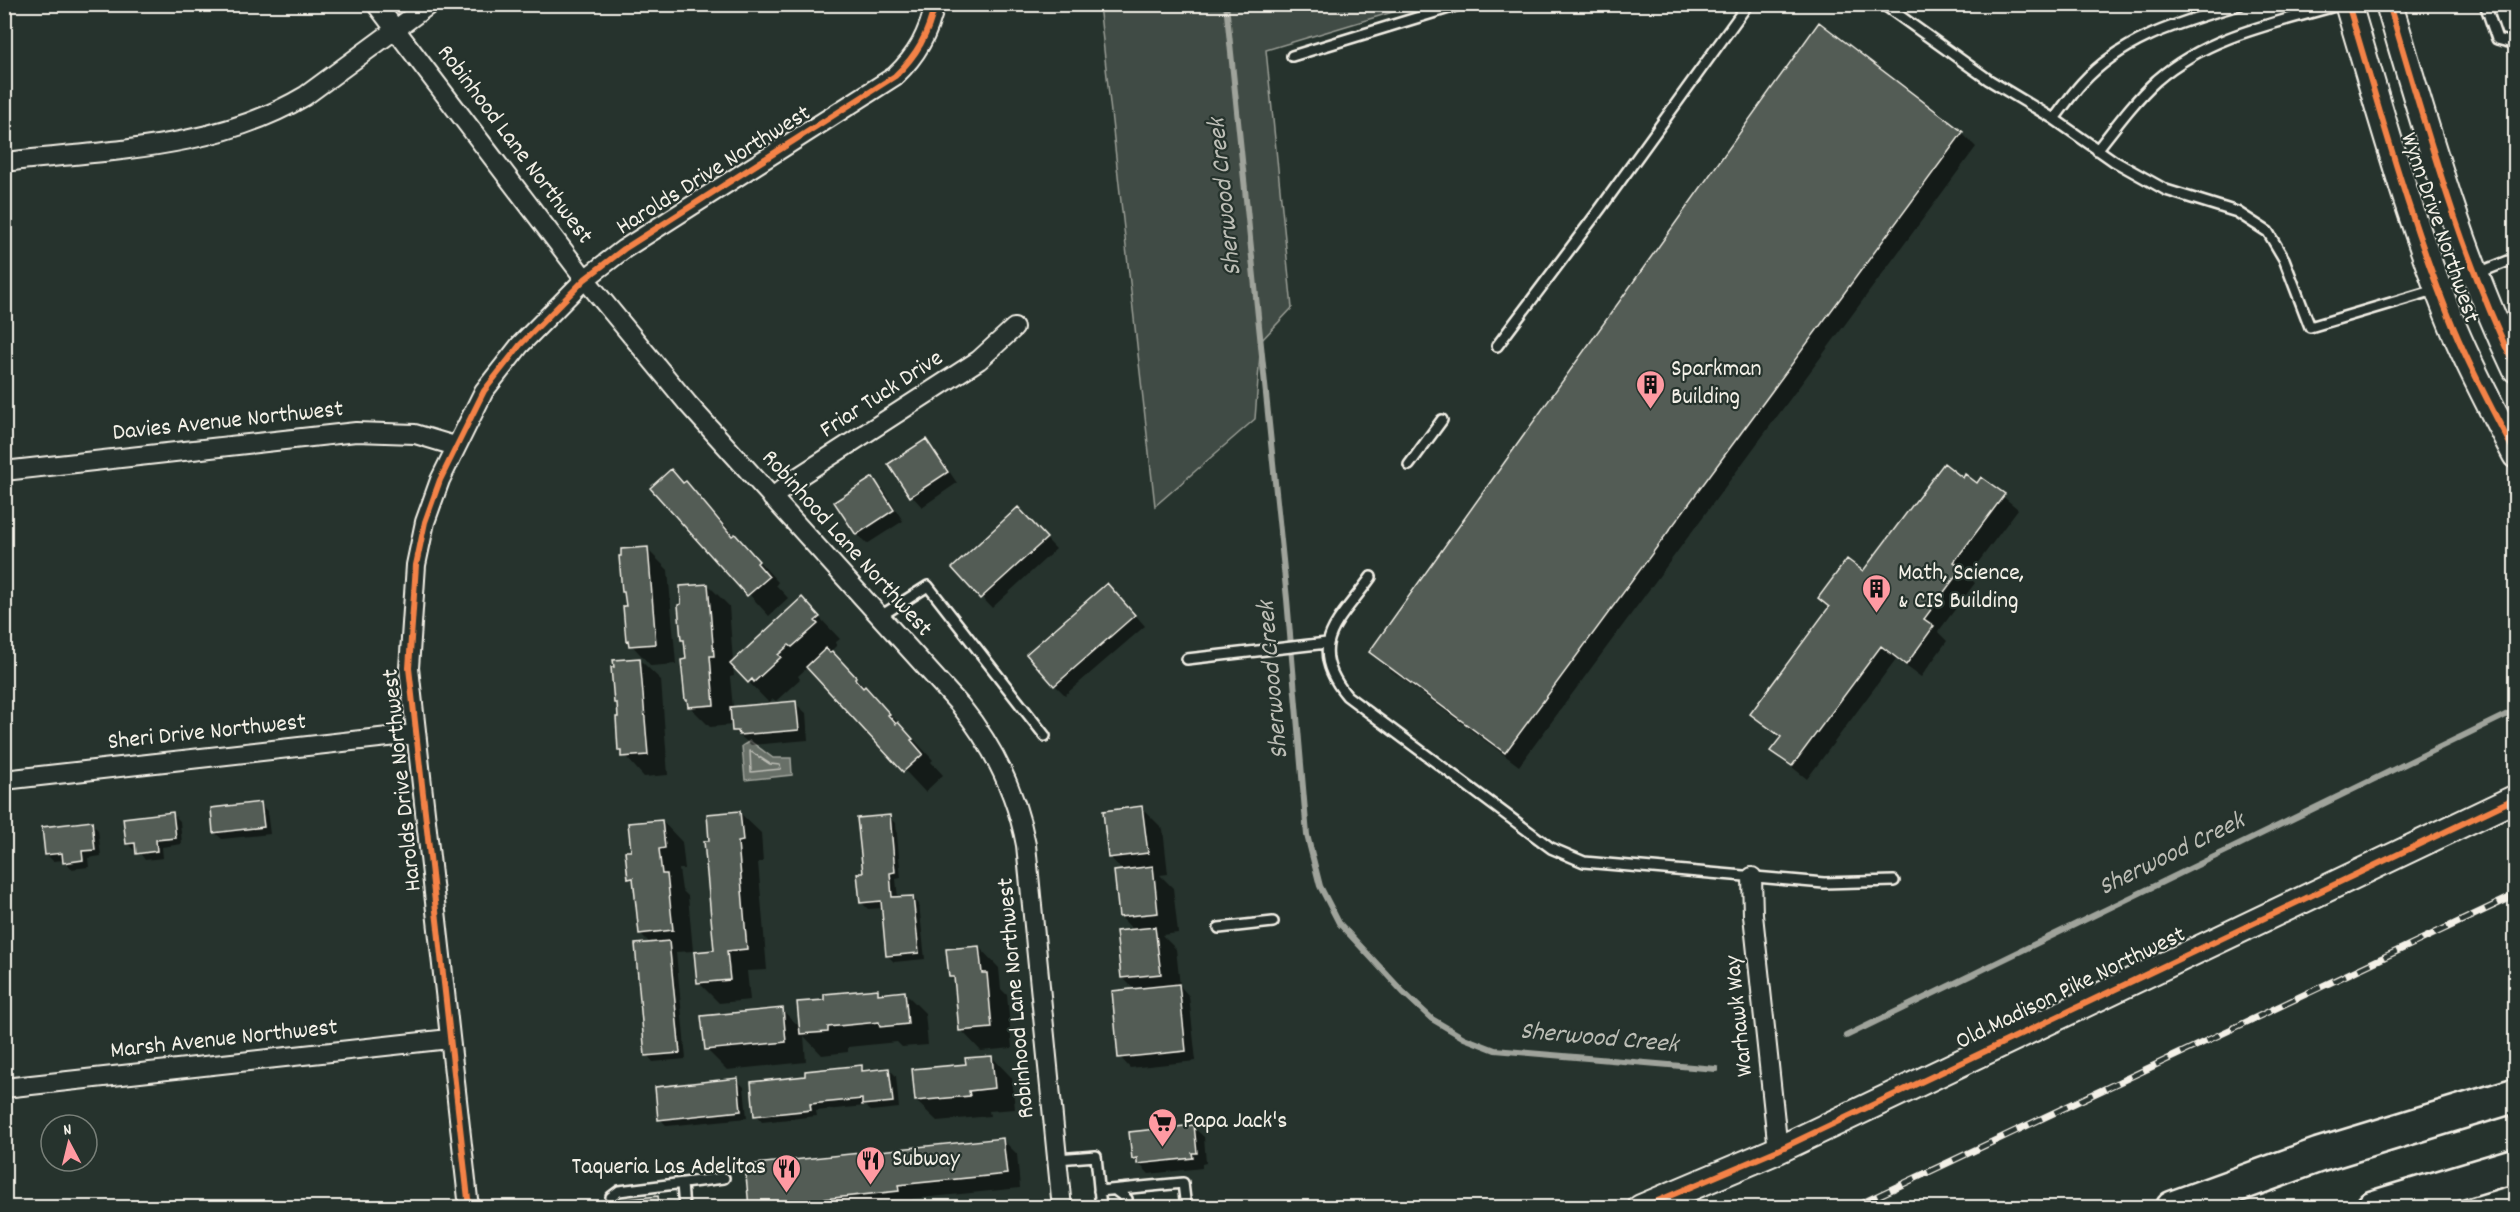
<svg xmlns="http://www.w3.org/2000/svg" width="2520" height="1212" font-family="Dekko,sans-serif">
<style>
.green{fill:#414b45;stroke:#9a9e96;stroke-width:1.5}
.water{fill:#676f68;stroke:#9fa39b;stroke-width:1.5}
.shadow{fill:#0007}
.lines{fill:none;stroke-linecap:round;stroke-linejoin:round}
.shore{stroke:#bcbdb5;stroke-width:1.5}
.stream{stroke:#9fa39b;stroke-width:6}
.building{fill:#525c55;stroke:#f4f1e8;stroke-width:1.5}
.lane-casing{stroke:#f4f1e8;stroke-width:14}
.street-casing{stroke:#f4f1e8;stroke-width:22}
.secondary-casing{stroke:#f4f1e8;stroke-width:30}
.highway-casing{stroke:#f4f1e8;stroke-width:38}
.lane{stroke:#26332d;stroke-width:9}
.street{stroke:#26332d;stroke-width:18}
.secondary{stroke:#26332d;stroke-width:26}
.highway{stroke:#26332d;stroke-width:33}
.rail-casing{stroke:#f4f1e8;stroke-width:7}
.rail{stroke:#26332d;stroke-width:4.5;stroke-dasharray:14;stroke-linecap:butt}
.cycleway-casing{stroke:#26332d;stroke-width:10}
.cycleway{stroke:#f48246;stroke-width:6}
.labels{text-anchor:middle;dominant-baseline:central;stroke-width:4.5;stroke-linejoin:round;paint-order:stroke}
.street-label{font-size:24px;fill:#f4f1e8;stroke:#26332d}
.poi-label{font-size:24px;fill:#f4f1e8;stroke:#26332d;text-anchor:start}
.water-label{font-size:26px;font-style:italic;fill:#bcbdb5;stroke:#26332d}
</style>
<rect width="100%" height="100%" fill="#26332d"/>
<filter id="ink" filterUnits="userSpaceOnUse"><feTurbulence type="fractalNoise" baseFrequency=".0167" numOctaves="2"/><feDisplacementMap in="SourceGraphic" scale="12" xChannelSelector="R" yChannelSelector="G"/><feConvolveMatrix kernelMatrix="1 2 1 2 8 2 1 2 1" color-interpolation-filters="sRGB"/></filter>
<g filter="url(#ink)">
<path class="green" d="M1099,5H1416L1266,50L1292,308L1261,341L1255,419L1155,506Z"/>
<path class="water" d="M750,741L773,758H791L792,775L745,780L742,746Z"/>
<path class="shadow" d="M1962,133L1976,147L1519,766L1385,666L1371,652Z
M926,441L936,452L957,483L922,507L912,496L890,465Z
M872,479L883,489L903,521L867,544L857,534Z
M1982,479L2018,509L1968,576L1975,583L1938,632L1947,641L1921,677L1896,659L1807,779L1772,751L1781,739L1752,714L1830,608L1820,598L1864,573L1964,480L1977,485Z
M686,483L778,582L776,585L788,598L769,616L652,488Z
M1028,520L1056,549L992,608L954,568Z
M647,549L668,570L676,664L651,666L627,640V607L626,595L623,592Z
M708,585L729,606L733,662L802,599L840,639L835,643L837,645L831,651L933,760L931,762L943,775L925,792L808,667L798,676L800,679L776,701L773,699L769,703L733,666L734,676L730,677L733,708L795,703L806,713L808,740L751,745L734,731L733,725L710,727L689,706L686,700L688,661L686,644L682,640Z
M1118,595L1145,626L1065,695L1055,685Z
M640,660L661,680L668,775L644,777L620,750V718L619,706L616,702Z
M260,804L267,811L270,834L222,839L215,833Z
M1142,808L1163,829L1168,874L1160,875L1173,888L1178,933L1162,935L1176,949L1180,986L1189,996L1196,1061L1130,1068L1120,1057L1135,990L1123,978L1134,931L1121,917L1123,871L1110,857Z
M740,813L761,833L763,862H758L767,970L747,971L750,1000L719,1003L698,982L715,952L711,843Z
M173,814L180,821L182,844L162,847L163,858L145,860L137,849L134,850L127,843Z
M889,817L896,824L901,878L896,879L898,898L912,897L919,904L925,959L894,962L887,955L883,908L868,909L861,902L864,874Z
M662,821L682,842L685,869H679L682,890L688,896L693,951L676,952L686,1059L653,1062L647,1055L651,944L640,933L635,884L630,878L633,852Z
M91,823L98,830L101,856L88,858L89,867L71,869L64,860L53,861L46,854Z
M979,947L999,968L1001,989L1007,995L1012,1048L981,1051L961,1030L956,983L950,977Z
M877,990L882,995L905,993L925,1013L928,1045L902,1047L897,1042L848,1047V1052L822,1055L804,1036L806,1062L727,1070L706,1049L782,1010L801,1028L826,1001Z
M992,1057L1012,1078L1015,1109L989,1111L990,1116L937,1121L916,1101L968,1065Z
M861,1067L866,1072L889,1069L896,1076L899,1108L871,1111L865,1106L816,1111L817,1116L762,1122L756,1115L807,1078Z
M737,1080L744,1087L747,1118L667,1126L660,1119Z
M1193,1127L1204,1137L1206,1163L1202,1164V1168L1149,1174L1133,1158Z
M1003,1140L1017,1154L1020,1188L912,1199V1205L885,1208L751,1206Z
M658,1197L668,1208H621Z"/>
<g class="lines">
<path class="shore" d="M750,751L770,764L780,765L781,769L751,772Z"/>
<path class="stream" d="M1226,4L1287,599L1307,835L1320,886L1339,923L1403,992L1432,1019L1464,1038L1495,1050L1716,1069
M1846,1036L2516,710"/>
</g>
<path class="building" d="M1819,22L1963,132L1505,753L1369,652Z
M926,439L948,472L910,497L888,464Z
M1944,463L1963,478L1965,474L1977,483L1981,477L2005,494L1954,562L1962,568L1924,619L1934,626L1906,665L1881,646L1792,766L1770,751L1781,737L1750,714L1829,607L1818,598L1847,559L1863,571Z
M671,469L683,483L686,481L732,536L735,534L759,561L757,563L769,577L747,596L650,488Z
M873,477L894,510L856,535L834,502Z
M1018,507L1047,538L980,599L952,568Z
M648,547L656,644L629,646L628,640L626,641L623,606H626L624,592H622L619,556H621V549Z
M1107,583L1135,615L1054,686L1026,654Z
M708,584L714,656H710L714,705L688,707L687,700H685L681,660L686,659L684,640H681L678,605L681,604L680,586Z
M802,597L820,617L815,621L818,624L792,647L789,645L778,655L781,657L754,682L752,679L748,683L730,664Z
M826,648L830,653L832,651L856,677L855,679L863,688L865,686L890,714L888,715L896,724L898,722L913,739L911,740L923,754L903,772L806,667Z
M640,658L648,755L621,757V751H618L616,717H618L617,703H614L611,667H614L613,660Z
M796,701L799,730L739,735L738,731H732L730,707Z
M261,802L264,827L213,833L211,808Z
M1142,806L1148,853L1108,858L1103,811Z
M740,811L743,841L738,842L747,949L727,951L730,980L697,983L694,952L714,950L704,841H709L707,814Z
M173,812L176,838L156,840L157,851L136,854L135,843L126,844L123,818Z
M890,815L895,872L890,873L892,897L913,896L919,953L886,956L881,901L860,903L857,873H863L857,818Z
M662,820L665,848L659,849L662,874H667L673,930L639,934L633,878L628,879L625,851H631L628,823Z
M92,821L95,850L82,851L83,860L63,863L62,853L45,855L42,827Z
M1153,866L1158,913L1119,917L1114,871Z
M1155,927L1161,974L1121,978L1116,931Z
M669,941L680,1053L645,1056L635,944Z
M979,946L982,973H987L992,1028L959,1031L954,977H949L946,949Z
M1179,984L1186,1051L1118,1058L1112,991Z
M878,989V994L905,991L908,1024L880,1027L879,1022L828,1027V1032L800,1034L797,1002L824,1000V994Z
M783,1008L786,1042L705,1050L701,1016Z
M992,1056L995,1088L969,1091L970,1096L915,1101L912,1069L966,1064L965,1058Z
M862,1065V1071L889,1068L893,1102L862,1105V1099L810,1104L811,1110L754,1116L751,1082L805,1076V1071Z
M738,1078L741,1111L658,1120L655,1087Z
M1194,1125L1197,1153H1192L1193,1158L1137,1164V1158L1132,1159L1129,1132Z
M1003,1138L1007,1174L898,1185L899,1191L749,1207L745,1165Z
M658,1196L660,1208H619V1200Z
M536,1202L539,1208H526Z"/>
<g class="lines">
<defs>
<path id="lane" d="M1883,4L1989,80L2054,119L2114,161L2166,190L2237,212L2268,232L2284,259L2310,327L2438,289L2516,258
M2485,4L2497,39L2516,44
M1292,56L1462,4
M2054,119C2063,107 2072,94 2082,83C2125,36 2183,22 2241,4
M2097,150C2116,126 2134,101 2157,80C2209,35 2277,23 2342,4
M1497,346L1600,209L1748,4
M1409,465L1442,420
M1371,577C1340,621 1304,644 1347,696L1551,848L1584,862L1824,883L1894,881
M879,617L928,586L1045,736
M1187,659L1327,643
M1219,928L1273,922
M1057,1159L1096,1156L1101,1208
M682,1184L684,1208
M1115,1190L1127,1199
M1099,1191L1183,1183L1186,1208
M612,1208L611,1197L619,1191L724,1178"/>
<path id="street" d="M376,4L585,279L688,404L960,705C994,747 1016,792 1026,845L1062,1208
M4,162C106,150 215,150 305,96L430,4
M4,471L356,432L415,434L455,446
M772,498L795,479L979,360L1014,328
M4,780L415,734
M1752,877L1753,915L1778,1150
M4,1088L449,1039
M469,1208L409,668L416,565L425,522L440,480L484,391L520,345L585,279L624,249L895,76C917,55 928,35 935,4"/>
<path id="secondary" d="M2348,4C2381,113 2410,223 2454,329C2472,372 2494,413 2516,455
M2389,4C2426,128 2460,253 2516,369
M1641,1208L1778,1150L2516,798"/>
<path id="highway" d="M2173,1208L2319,1155L2516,1095
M2373,1208L2516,1165"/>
</defs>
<use href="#lane" class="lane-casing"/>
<use href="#street" class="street-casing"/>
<use href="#secondary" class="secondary-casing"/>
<use href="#highway" class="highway-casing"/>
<use href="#lane" class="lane"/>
<use href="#street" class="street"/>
<use href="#secondary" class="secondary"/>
<use href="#highway" class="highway"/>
<defs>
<path id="rail" d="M1852,1208L2516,895"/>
</defs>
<use href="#rail" class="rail-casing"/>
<use href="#rail" class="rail"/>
<defs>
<path id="cycleway" d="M2348,4C2381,113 2410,223 2454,329C2472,372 2494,413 2516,455
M2389,4C2426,128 2460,253 2516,369
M469,1208L409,668L416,565L425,522L440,480L484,391L520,345L585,279L624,249L895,76C917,55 928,35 935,4
M1641,1208L1778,1150L2516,798"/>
</defs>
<use href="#cycleway" class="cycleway-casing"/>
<use href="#cycleway" class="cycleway"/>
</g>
</g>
<defs>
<symbol id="building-pin" viewBox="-11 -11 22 30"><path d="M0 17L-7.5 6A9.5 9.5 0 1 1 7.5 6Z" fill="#ff9aa2" stroke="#26332d"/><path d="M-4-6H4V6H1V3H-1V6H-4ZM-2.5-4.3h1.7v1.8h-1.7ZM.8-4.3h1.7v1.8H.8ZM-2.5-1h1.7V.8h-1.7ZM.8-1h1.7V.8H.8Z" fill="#111"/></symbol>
<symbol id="supermarket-pin" viewBox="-11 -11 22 30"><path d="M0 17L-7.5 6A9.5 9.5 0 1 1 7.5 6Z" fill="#ff9aa2" stroke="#26332d"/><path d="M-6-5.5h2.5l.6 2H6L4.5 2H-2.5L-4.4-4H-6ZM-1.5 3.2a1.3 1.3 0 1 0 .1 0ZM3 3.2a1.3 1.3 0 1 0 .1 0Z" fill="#111"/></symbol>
<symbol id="restaurant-pin" viewBox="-11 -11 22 30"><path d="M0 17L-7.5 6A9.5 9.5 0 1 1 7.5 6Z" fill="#ff9aa2" stroke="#26332d"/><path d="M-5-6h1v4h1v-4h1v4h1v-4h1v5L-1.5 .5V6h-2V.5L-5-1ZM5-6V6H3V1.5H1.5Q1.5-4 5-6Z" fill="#111"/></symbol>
</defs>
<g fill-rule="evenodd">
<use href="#building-pin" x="1634" y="368" width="33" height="45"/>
<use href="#building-pin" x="1860" y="572" width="33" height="45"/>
<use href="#supermarket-pin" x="1146" y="1106" width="33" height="45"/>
<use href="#restaurant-pin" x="854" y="1144" width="33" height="45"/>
<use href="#restaurant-pin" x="770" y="1152" width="33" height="45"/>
</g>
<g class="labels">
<g class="street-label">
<text transform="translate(514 145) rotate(53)">Robinhood Lane Northwest</text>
<text transform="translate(714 171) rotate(-32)">Harolds Drive Northwest</text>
<text transform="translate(2439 228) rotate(71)">Wynn Drive Northwest</text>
<text transform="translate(882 395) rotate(-33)">Friar Tuck Drive</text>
<text transform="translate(228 422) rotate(-6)">Davies Avenue Northwest</text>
<text transform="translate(846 544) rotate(48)">Robinhood Lane Northwest</text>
<text transform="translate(207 733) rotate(-6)">Sheri Drive Northwest</text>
<text transform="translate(403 780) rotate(-96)">Harolds Drive Northwest</text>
<text transform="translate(2071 989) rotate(-26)">Old Madison Pike Northwest</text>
<text transform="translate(1017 998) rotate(-95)">Robinhood Lane Northwest</text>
<text transform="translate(1740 1016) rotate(-96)">Warhawk Way</text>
<text transform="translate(224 1040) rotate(-6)">Marsh Avenue Northwest</text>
</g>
<g class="poi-label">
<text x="1671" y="370">Sparkman<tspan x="1671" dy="28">Building</tspan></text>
<text x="1898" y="574">Math, Science,<tspan x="1898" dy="28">&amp; CIS Building</tspan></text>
<text x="1183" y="1122">Papa Jack's</text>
<text x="892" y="1160">Subway</text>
<text x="766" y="1168" text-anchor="end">Taqueria Las Adelitas</text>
</g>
<g class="water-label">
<text transform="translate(1226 197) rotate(-96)">Sherwood Creek</text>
<text transform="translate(1274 680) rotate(-95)">Sherwood Creek</text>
<text transform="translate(2172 855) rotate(-26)">Sherwood Creek</text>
<text transform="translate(1599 1039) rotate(5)">Sherwood Creek</text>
</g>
</g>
<rect width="2520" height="1212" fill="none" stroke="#26332d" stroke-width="24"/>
<rect x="12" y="12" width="2496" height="1188" fill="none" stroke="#f4f1e8" stroke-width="2" filter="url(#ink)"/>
<g transform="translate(69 1143) rotate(353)"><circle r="28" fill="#26332d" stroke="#787f78" stroke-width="1.5"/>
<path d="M0-4.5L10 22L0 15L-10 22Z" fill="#ff9aa2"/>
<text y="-9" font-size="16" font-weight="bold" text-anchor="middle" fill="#f4f1e8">N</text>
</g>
</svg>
